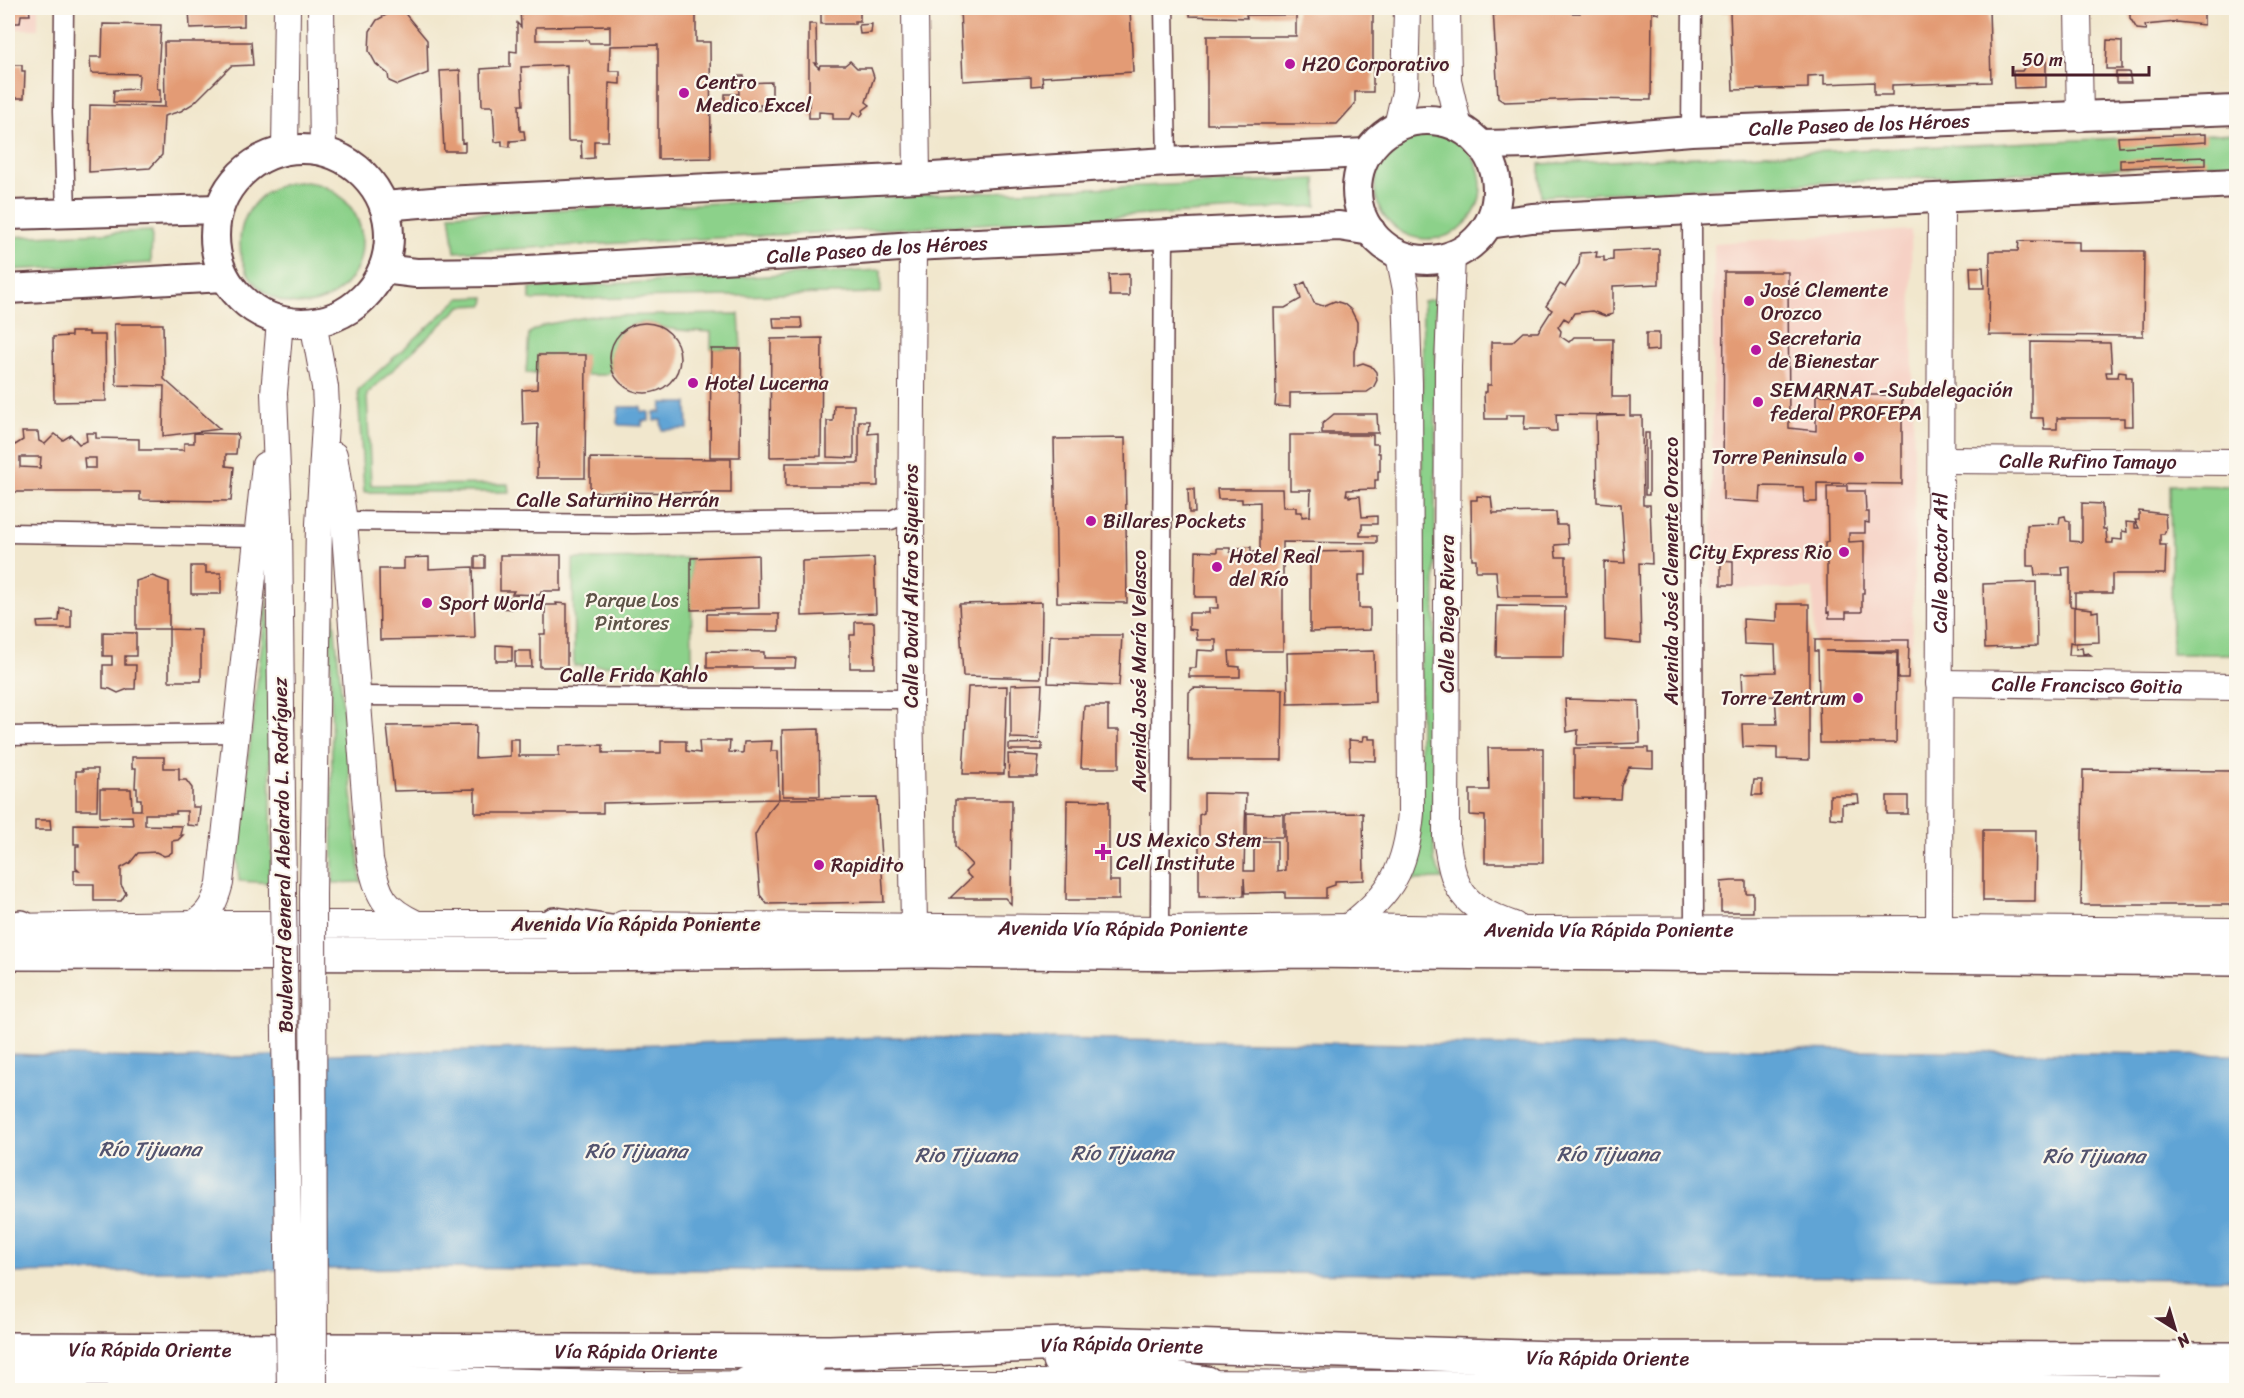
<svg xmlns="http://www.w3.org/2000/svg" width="2244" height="1398" font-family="Sriracha,sans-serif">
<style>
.built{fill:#f6d1c5}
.green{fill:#8cd18a;stroke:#6b785a;stroke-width:1.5}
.water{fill:#60a4d5;stroke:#556280;stroke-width:1.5}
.building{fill:#e39b74;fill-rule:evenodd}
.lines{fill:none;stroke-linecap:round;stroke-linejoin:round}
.street-casing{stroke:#633d43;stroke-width:21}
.secondary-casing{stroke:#633d43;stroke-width:28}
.primary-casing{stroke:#633d43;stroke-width:32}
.highway-casing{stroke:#633d43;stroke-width:36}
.street{stroke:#fff;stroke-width:18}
.secondary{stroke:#fff;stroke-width:26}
.primary{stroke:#fff;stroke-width:28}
.highway{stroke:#fff;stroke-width:33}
.secondary-bridge-casing{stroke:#633d43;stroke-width:28;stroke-linecap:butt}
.secondary-bridge{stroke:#fff;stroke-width:26}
.poi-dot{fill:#b5179e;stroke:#fbf7ec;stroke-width:2}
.labels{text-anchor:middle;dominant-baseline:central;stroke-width:4.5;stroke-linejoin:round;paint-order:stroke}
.poi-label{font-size:20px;fill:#4a1f2b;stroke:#fbf7ec;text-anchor:start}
.street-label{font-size:20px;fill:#4a1f2b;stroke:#fbf7ec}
.park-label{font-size:20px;fill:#5e5448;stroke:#fbf7ec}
.water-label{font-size:21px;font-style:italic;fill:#53546f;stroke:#fbf7ec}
</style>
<rect width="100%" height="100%" fill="#fbf7ec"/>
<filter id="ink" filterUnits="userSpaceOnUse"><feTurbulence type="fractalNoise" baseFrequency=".0167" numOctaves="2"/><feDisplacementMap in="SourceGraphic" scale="12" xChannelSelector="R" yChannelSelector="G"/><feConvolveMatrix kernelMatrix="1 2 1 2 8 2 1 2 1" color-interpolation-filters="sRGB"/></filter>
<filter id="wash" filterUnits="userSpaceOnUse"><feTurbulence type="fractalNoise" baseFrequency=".008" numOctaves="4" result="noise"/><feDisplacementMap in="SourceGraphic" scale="24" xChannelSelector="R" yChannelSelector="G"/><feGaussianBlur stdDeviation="1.35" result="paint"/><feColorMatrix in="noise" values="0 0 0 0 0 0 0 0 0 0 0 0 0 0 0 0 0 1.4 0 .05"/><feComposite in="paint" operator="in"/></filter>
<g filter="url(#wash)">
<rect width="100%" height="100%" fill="#f1e7cd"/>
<path class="built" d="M8,8H38V29H8Z
M1911,230L1915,550L1911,649L1814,644L1813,589H1711L1714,243Z"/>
<path class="green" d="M1375 186a53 53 0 1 1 106 0a53 53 0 1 1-106 0Z
M2236,133V163L1541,196L1539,164Z
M1316,179L1317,206L455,252L450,214Z
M240 243a61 61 0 1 1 122 0a61 61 0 1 1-122 0Z
M152,231L151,263L8,270V237Z
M881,270V293L530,300V288Z
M485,297L484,305L461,306L367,394L371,485L508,484L509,492H364L358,390L460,298Z
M1436,299L1434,861L1443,879L1409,880L1419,861L1423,301Z
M739,314L741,349H711V332C696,331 680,331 665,328C659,327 654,323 647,323C619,321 607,347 611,371L605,375H586L585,355H538V374L526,373L529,333L544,325L591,316Z
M2170,485L2236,486V654H2172Z
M691,558L692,664L574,666L573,559Z
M330,581L361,882L333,883Z
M268,591L272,883L239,881L237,856Z"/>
<path class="water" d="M662,403H687L688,429L662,430L661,420L654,421V412H661Z
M619,407H641L642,412H649V421H642V426L619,425L617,423Z
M889,1037L2236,1055V1279L411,1268L8,1273V1054L171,1059Z"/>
<g id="blocks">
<path class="building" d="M8,8H29L30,15H21L20,23H8Z
M189,8H244V26L190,28Z
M520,8H696V42H710L711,158L658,159V45L610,46L609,71H620V84L609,83L608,141H594V158L582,159L581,141H568L567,65L521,67L523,105H519L520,131H524L525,140L510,141V147L502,146V141L495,142L493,106H482L481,69L510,67V51L517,52V23L521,27ZM610,26V43H589L588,40H536V27Z
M777,8H860V21H855V24H821V12H777Z
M960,8H1130L1133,72L1042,77L1043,85L1031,86V77L963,81Z
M1190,8H1293V15H1246L1247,18L1190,16Z
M1296,8H1367V11H1373V92H1355V104L1337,124H1207V36H1296Z
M1493,8H1571V13H1580V8H1659V14L1652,12L1651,100L1582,99L1504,102L1498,98Z
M1722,8H1989L1991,82L1892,85V95H1874V82L1824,84V75L1808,76V88L1733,90L1730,12H1722Z
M2130,8H2204V25L2176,22L2145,25L2146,30L2137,29L2130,18Z
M395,10H402L427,40L428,73L398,85L389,81L388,74L376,64L369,51L370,31L377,20Z
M103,24L161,25L157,89H160V103L113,102L114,90L138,89L139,74L91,73L90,57H102Z
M809,24H816L817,63H814L819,68L820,65H845L850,61L857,68H871L874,77L866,102L870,105L862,111L863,113L860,117L854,112L850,119H833V113L819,112V118H809Z
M872,24L871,33L860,34L859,25Z
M2107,40L2122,41V69H2106Z
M164,42H251L253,65L231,66L194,103L181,111L164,116L162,155L150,168L89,172L90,105L165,107Z
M2026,60H2046V87L2014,88L2013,71H2022L2026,65Z
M8,65H22V71H25L24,98H8Z
M460,70L462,143L465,142V151H444L440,71Z
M2116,72H2129L2131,83H2116Z
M738,76H744V83L772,82V105H760L761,110H749V105L725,104V94H739Z
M2206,134V142L2119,147L2118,137Z
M2206,157V165L2120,168V160Z
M2019,241L2079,242V251H2144L2143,336L1989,335L1990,251H2018Z
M1659,249V284L1613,286V314L1605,316L1592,311L1574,313L1569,321L1564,318L1558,327L1561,331L1560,336L1569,342L1574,337H1594L1595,339H1613L1612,397H1630V416H1642L1643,505H1650L1652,564L1639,563L1641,643L1605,640L1604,562L1625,563L1621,504L1597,502L1596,416L1625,415L1556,414L1557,431H1549V429H1524L1525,415H1506V419H1485L1484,392H1487V385H1491V342H1512L1523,332H1538L1552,310L1546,306L1560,284L1565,287L1579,264L1580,253L1597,252L1596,257H1604V261L1613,260V251Z
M1970,267H1983L1984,288H1971Z
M1724,272H1788L1789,428L1816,431V395H1902V484L1817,483V502H1804L1803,487L1761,486L1760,502L1723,500Z
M1129,274V296H1110L1109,275Z
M1305,282L1314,303L1323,306L1335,301L1344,304L1351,310L1357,322V340L1354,351V366L1363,363L1371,366L1376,372L1377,380L1373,388L1367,392L1290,393V407L1275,406L1276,393L1274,308H1285L1301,299L1297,286Z
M773,318H801L802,328H774Z
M610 358a35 35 0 1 1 70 0a35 35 0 1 1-70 0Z
M114,324H163L164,379L220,429L163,436L164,386L116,385Z
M71,332H89V335H105L106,401L54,402L53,337L71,336Z
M1646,333H1659V350L1646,351Z
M822,338L821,456L770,457L771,339Z
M2031,342L2110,343L2112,372H2106L2107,377H2118L2119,371L2126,372V377H2132L2133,426H2124V418H2057V429H2044L2043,418H2031Z
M711,349H741L740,457H710Z
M538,355H586L585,478H537L538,424L523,425L522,390L537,389Z
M834,405H854V458L827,457V421H833Z
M1334,414H1377L1378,433H1322V424Z
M859,421H869L868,434L878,433V486H786V463H859Z
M22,432H38L39,441L45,444L55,434L63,440L71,435L79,444L87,441L86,433H96V438L139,439V450H184V443H194V433L238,434L236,454H226V466L234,467L231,501L140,500V492H8V438L15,445L23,440ZM20,457H41L40,468L20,467ZM84,458H96V468H85Z
M1645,433H1649V495H1645Z
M1290,435H1373V444H1378V453H1380V471H1378V480H1375V489L1347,490L1346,495H1349V497L1360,496L1362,517L1377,516V524H1362V531H1360V536H1377V543L1283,542V651H1229L1230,666L1240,667V677H1189V668H1196L1197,650L1216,651V640H1197L1196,630L1189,629V613H1209V608H1218L1217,597H1195L1196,551L1217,552V548H1230V552H1238V548L1251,547V552H1260V502L1242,503V499H1218L1217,489H1282L1283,507H1296V512H1302V517L1310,516L1311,490H1290Z
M1125,438L1127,603L1057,602L1054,439Z
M590,458L731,459V493L590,492Z
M1827,486H1847V491H1865L1866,512H1869V523L1865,522V533H1849V542L1864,541V593H1862V612H1846V618H1829V612L1827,613V562H1825V543L1828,542Z
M1188,489H1194L1195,513H1189Z
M1477,496L1491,497L1493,513L1556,512L1557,525H1567L1568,544L1555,545L1556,557H1566V597H1498L1496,571H1476V559H1472L1471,500H1477Z
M2082,503L2102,504L2103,529H2106L2107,543H2113V539L2122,540V531L2127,532L2126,522L2135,523V528H2139L2135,520H2139V511L2165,514L2166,529L2164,534H2160V545H2166L2165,574H2112V593H2075V607L2070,606V567L2062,568L2063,575H2035L2034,566H2027V525L2048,524V523L2059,524L2060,517L2065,516L2066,520L2070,521V541L2082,542Z
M1366,551V575H1359V608H1370V630L1310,632V552Z
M500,555H561V591H541L540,595L512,594L514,591H500Z
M758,555L759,608L691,610V558Z
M475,556H485V568H475Z
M429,557V569L473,567L475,638L380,640L379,569H404V558Z
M874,558L876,613L802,616V561Z
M1721,560L1733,561V585H1721Z
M191,566H206V573H221V594H191Z
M152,576L169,582V629H136V581Z
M2036,582L2037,646L1985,648L1983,584Z
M501,597H512V609L501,608Z
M1042,602L1041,678L963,676L959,604Z
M556,603L567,604V667H540V634H545V605H557Z
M1777,604H1809V760L1777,759V748L1743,747L1742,724H1777L1775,696L1743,697L1742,673L1776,672L1775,645L1744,644L1743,619L1777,621Z
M1497,606L1565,607L1564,657H1496Z
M2074,607L2092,609V612L2098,611L2099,642L2076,643V649L2082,647L2083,654L2088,653L2091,655H2069L2070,642L2074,643Z
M60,608L71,609V628H38L37,622L59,621Z
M707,614H779V631L707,630Z
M855,622H874L875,668H850V635H855Z
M169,629L201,630V681H169Z
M103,632L136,633V656H125V665H136L135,689H128L118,693L110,689L103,688V665H112V656H103Z
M1050,635H1122L1119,686L1048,683Z
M1815,640H1909L1908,678H1898V651H1825L1897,653L1896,743H1820L1818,651H1815Z
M496,645L512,646V661H496Z
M515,651H531L532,667H515Z
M707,651L764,652V658H796L795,668H707Z
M1374,651L1375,702L1288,704L1287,653Z
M1042,684L1039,739L1011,738V685Z
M1007,686L1004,774H963L968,687Z
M1194,688L1283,689L1282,760H1188L1189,692Z
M1565,699L1639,701L1640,743L1577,745L1578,730L1567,732Z
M1084,706H1108V730H1119V768H1081Z
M476,725L475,758L510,756V739H519V756H559V746L603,745V753H661V741H686V751L700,753L699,741H730L729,752L743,753L744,742L772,741L771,751H778L779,799L603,803V813H475V789L394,791L387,726Z
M819,729L820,796H783L782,730Z
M1364,736H1369V739H1376V761L1350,760L1349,740L1363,741Z
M1042,743V750H1009V744Z
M1488,748H1543V863H1485V816L1470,815V790H1489Z
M1574,748H1648V753H1653V768L1629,767L1621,786L1620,799L1574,798Z
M1008,754L1039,756L1037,777H1009Z
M132,757H164V768H179V780H186L192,788V807H200L198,826L187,825V811H176V814H145V825L182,826L180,835H183L178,840L172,841V852L168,855L164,856L156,852L138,853L130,863L121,868V885L126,893L121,901H94V884H74V870L79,871L76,868V846H79V844H74V824L133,825L132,816L100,817V789H131L132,810H141V799H137V788H135L136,768H132Z
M82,769H98L97,810H76V771H83Z
M2083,770L2236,771V905H2081Z
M1754,780H1762V795H1752Z
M1204,793L1246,794L1244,871H1254V841H1277V871L1285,870V814L1363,813L1364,880L1335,881V885L1326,888V898H1285V892L1245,893L1244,878V896L1199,897V815L1204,813Z
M1830,795H1858L1859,803L1842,804V819L1830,818Z
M1887,796H1908V814H1887Z
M877,798L884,902L767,904L760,895L755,835L768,812L779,799Z
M955,800H1012L1011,904L1005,898H950L971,878L965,872L972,865L955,847Z
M1067,800L1109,801V881H1119V900H1066Z
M1247,813L1283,814V837H1247Z
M35,820H50L51,830H35Z
M1983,830H2036L2035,901H1983Z
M1732,881H1746V893H1753V912H1721V882Z"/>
</g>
</g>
<g filter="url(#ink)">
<use href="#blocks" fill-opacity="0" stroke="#633d43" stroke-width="1.5"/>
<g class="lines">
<defs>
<path id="street" d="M64,8L63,111L66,213
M1164,8L1167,162
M1691,131L1692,8
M1692,211L1694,930
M344,521L633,524L891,520L910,512
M8,533L255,537
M357,696L910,699
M8,736L237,733
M1160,929L1164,233"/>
<g id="secondary">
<path d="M321,8L323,151"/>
<path d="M915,8L917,178"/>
<path d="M1447,8L1448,80L1459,128"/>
<path d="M2078,8L2080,118"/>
<path d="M1397,126L1405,92L1407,8"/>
<path d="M285,150L287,8"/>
<path d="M913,246L910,699L914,925"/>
<path d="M1452,254L1448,367L1446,836C1453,890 1461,906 1514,925"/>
<path d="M280,321L274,393L279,521L283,892"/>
<path d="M313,322L325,387L326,407L319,524L313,895"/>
<path d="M334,455L344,521L370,860C379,896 382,908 417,924"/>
<path id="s1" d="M1941,460L2236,462"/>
<path id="s2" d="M1939,683L2236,687"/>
<path d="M193,924C210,914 215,902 220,883L265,465"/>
<path id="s3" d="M623,924L1160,929L1348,927L1528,930L1939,929L2236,931"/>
<path d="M8,927L193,924H574"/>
<path d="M1348,927C1392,893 1406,869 1411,813L1409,383L1406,290L1399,255"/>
<path id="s4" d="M1939,929L1941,197"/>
<path d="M8,1375L104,1373L254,1375L649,1385L883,1383H1132"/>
<path d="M1190,1383L1890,1386L2184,1390"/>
</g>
<g id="primary">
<circle cx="1427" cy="190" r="70"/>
<path id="s5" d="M1482,145L1531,144L1691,131L2236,110"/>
<circle cx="302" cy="236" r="87"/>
<path d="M384,206L444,201L917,178L1167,162L1366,153"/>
<path d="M8,215L218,209"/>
<path d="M1489,224L1532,218L2236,183"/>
<path id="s6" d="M383,269L416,273L494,272L791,255L913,246L1339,226L1371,231"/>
<path d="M8,289L224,277"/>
</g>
<g id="highway">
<path d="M555,924L646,937"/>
<path d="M8,929L21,927"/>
<path d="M8,953L574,954L927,951L1193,954L1295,951L2236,959"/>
<path id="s7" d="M8,1349L830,1352L1097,1343L1554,1358L2236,1359"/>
<path d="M1059,1360L1207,1383"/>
<path d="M2176,1374L2236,1384"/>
<path d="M747,1384L810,1360"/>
<path d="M1547,1386L1609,1372"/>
</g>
</defs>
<use href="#street" class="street-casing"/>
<use href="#secondary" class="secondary-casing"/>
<use href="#primary" class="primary-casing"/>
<use href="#highway" class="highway-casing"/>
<use href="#street" class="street"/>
<use href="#secondary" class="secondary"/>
<use href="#primary" class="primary"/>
<use href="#highway" class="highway"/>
<defs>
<path id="secondary-bridge" d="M283,892L290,1390
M313,895L314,1390"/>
</defs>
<use href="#secondary-bridge" class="secondary-bridge-casing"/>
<use href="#secondary-bridge" class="secondary-bridge"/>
</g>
</g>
<g class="poi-dot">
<circle cx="1290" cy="64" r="6"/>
<circle cx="684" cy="93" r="6"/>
<circle cx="1749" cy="301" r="6"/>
<circle cx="1756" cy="350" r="6"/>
<circle cx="693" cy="383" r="6"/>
<circle cx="1758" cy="402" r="6"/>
<circle cx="1859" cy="457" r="6"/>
<circle cx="1091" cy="521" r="6"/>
<circle cx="1844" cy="552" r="6"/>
<circle cx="1217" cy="567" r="6"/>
<circle cx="427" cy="603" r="6"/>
<circle cx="1858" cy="698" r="6"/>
<path d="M1100 843h6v6h6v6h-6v6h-6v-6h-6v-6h6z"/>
<circle cx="819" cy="865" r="6"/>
</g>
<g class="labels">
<g class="poi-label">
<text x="1302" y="64">H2O Corporativo</text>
<text x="696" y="82">Centro<tspan x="696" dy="23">Medico Excel</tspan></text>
<text x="1761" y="290">José Clemente<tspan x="1761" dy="23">Orozco</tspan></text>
<text x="1768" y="338">Secretaria<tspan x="1768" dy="23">de Bienestar</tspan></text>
<text x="705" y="383">Hotel Lucerna</text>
<text x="1770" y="390">SEMARNAT -Subdelegación<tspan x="1770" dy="23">federal PROFEPA</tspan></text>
<text x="1847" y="457" text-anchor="end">Torre Peninsula</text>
<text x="1103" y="521">Billares Pockets</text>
<text x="1832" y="552" text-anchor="end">City Express Rio</text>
<text x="1229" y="556">Hotel Real<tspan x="1229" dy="23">del Río</tspan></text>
<text x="439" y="603">Sport World</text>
<text x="1846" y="698" text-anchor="end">Torre Zentrum</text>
<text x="1116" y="840">US Mexico Stem<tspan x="1116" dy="23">Cell Institute</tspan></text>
<text x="831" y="865">Rapidito</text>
</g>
<g class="street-label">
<text stroke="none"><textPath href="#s5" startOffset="378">Calle Paseo de los Héroes</textPath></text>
<text stroke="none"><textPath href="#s6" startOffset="495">Calle Paseo de los Héroes</textPath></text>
<text stroke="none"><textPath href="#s1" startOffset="147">Calle Rufino Tamayo</textPath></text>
<text x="618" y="500">Calle Saturnino Herrán</text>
<text stroke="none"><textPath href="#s4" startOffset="366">Calle Doctor Atl</textPath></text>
<text transform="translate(1671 571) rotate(-90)">Avenida José Clemente Orozco</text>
<text transform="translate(911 586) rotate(-90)">Calle David Alfaro Siqueiros</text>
<text transform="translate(1447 614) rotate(-90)">Calle Diego Rivera</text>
<text transform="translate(1139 671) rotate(-90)">Avenida José María Velasco</text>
<text x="634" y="675">Calle Frida Kahlo</text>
<text stroke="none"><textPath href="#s2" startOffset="148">Calle Francisco Goitia</textPath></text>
<text transform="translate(283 855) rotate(-91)">Boulevard General Abelardo L. Rodríguez</text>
<text x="636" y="924">Avenida Vía Rápida Poniente</text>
<text stroke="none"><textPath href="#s3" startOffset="500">Avenida Vía Rápida Poniente</textPath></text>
<text stroke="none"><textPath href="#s3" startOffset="986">Avenida Vía Rápida Poniente</textPath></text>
<text stroke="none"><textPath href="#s7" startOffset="1114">Vía Rápida Oriente</textPath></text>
<text stroke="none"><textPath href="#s7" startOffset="142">Vía Rápida Oriente</textPath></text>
<text stroke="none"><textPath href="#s7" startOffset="628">Vía Rápida Oriente</textPath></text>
<text stroke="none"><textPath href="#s7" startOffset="1600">Vía Rápida Oriente</textPath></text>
</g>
<g class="park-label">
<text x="632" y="600">Parque Los<tspan x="632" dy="23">Pintores</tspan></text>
</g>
<g class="water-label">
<text x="150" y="1149">Río Tijuana</text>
<text x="636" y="1151">Río Tijuana</text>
<text x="1122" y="1153">Río Tijuana</text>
<text x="1608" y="1154">Río Tijuana</text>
<text x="966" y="1155">Rio Tijuana</text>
<text x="2094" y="1156">Río Tijuana</text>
</g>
</g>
<rect width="2244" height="1398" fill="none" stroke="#fbf7ec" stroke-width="30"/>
<g transform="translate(2175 1329) rotate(143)" stroke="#fbf7ec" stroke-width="4.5" paint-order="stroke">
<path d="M0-4.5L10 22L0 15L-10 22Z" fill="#4a1f2b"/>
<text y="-9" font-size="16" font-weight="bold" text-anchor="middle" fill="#4a1f2b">N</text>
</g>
<path d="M2013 66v9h136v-9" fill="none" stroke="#4a1f2b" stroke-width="3"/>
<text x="2022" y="66" font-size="18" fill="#4a1f2b" stroke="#fbf7ec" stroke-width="4.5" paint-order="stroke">50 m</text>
</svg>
